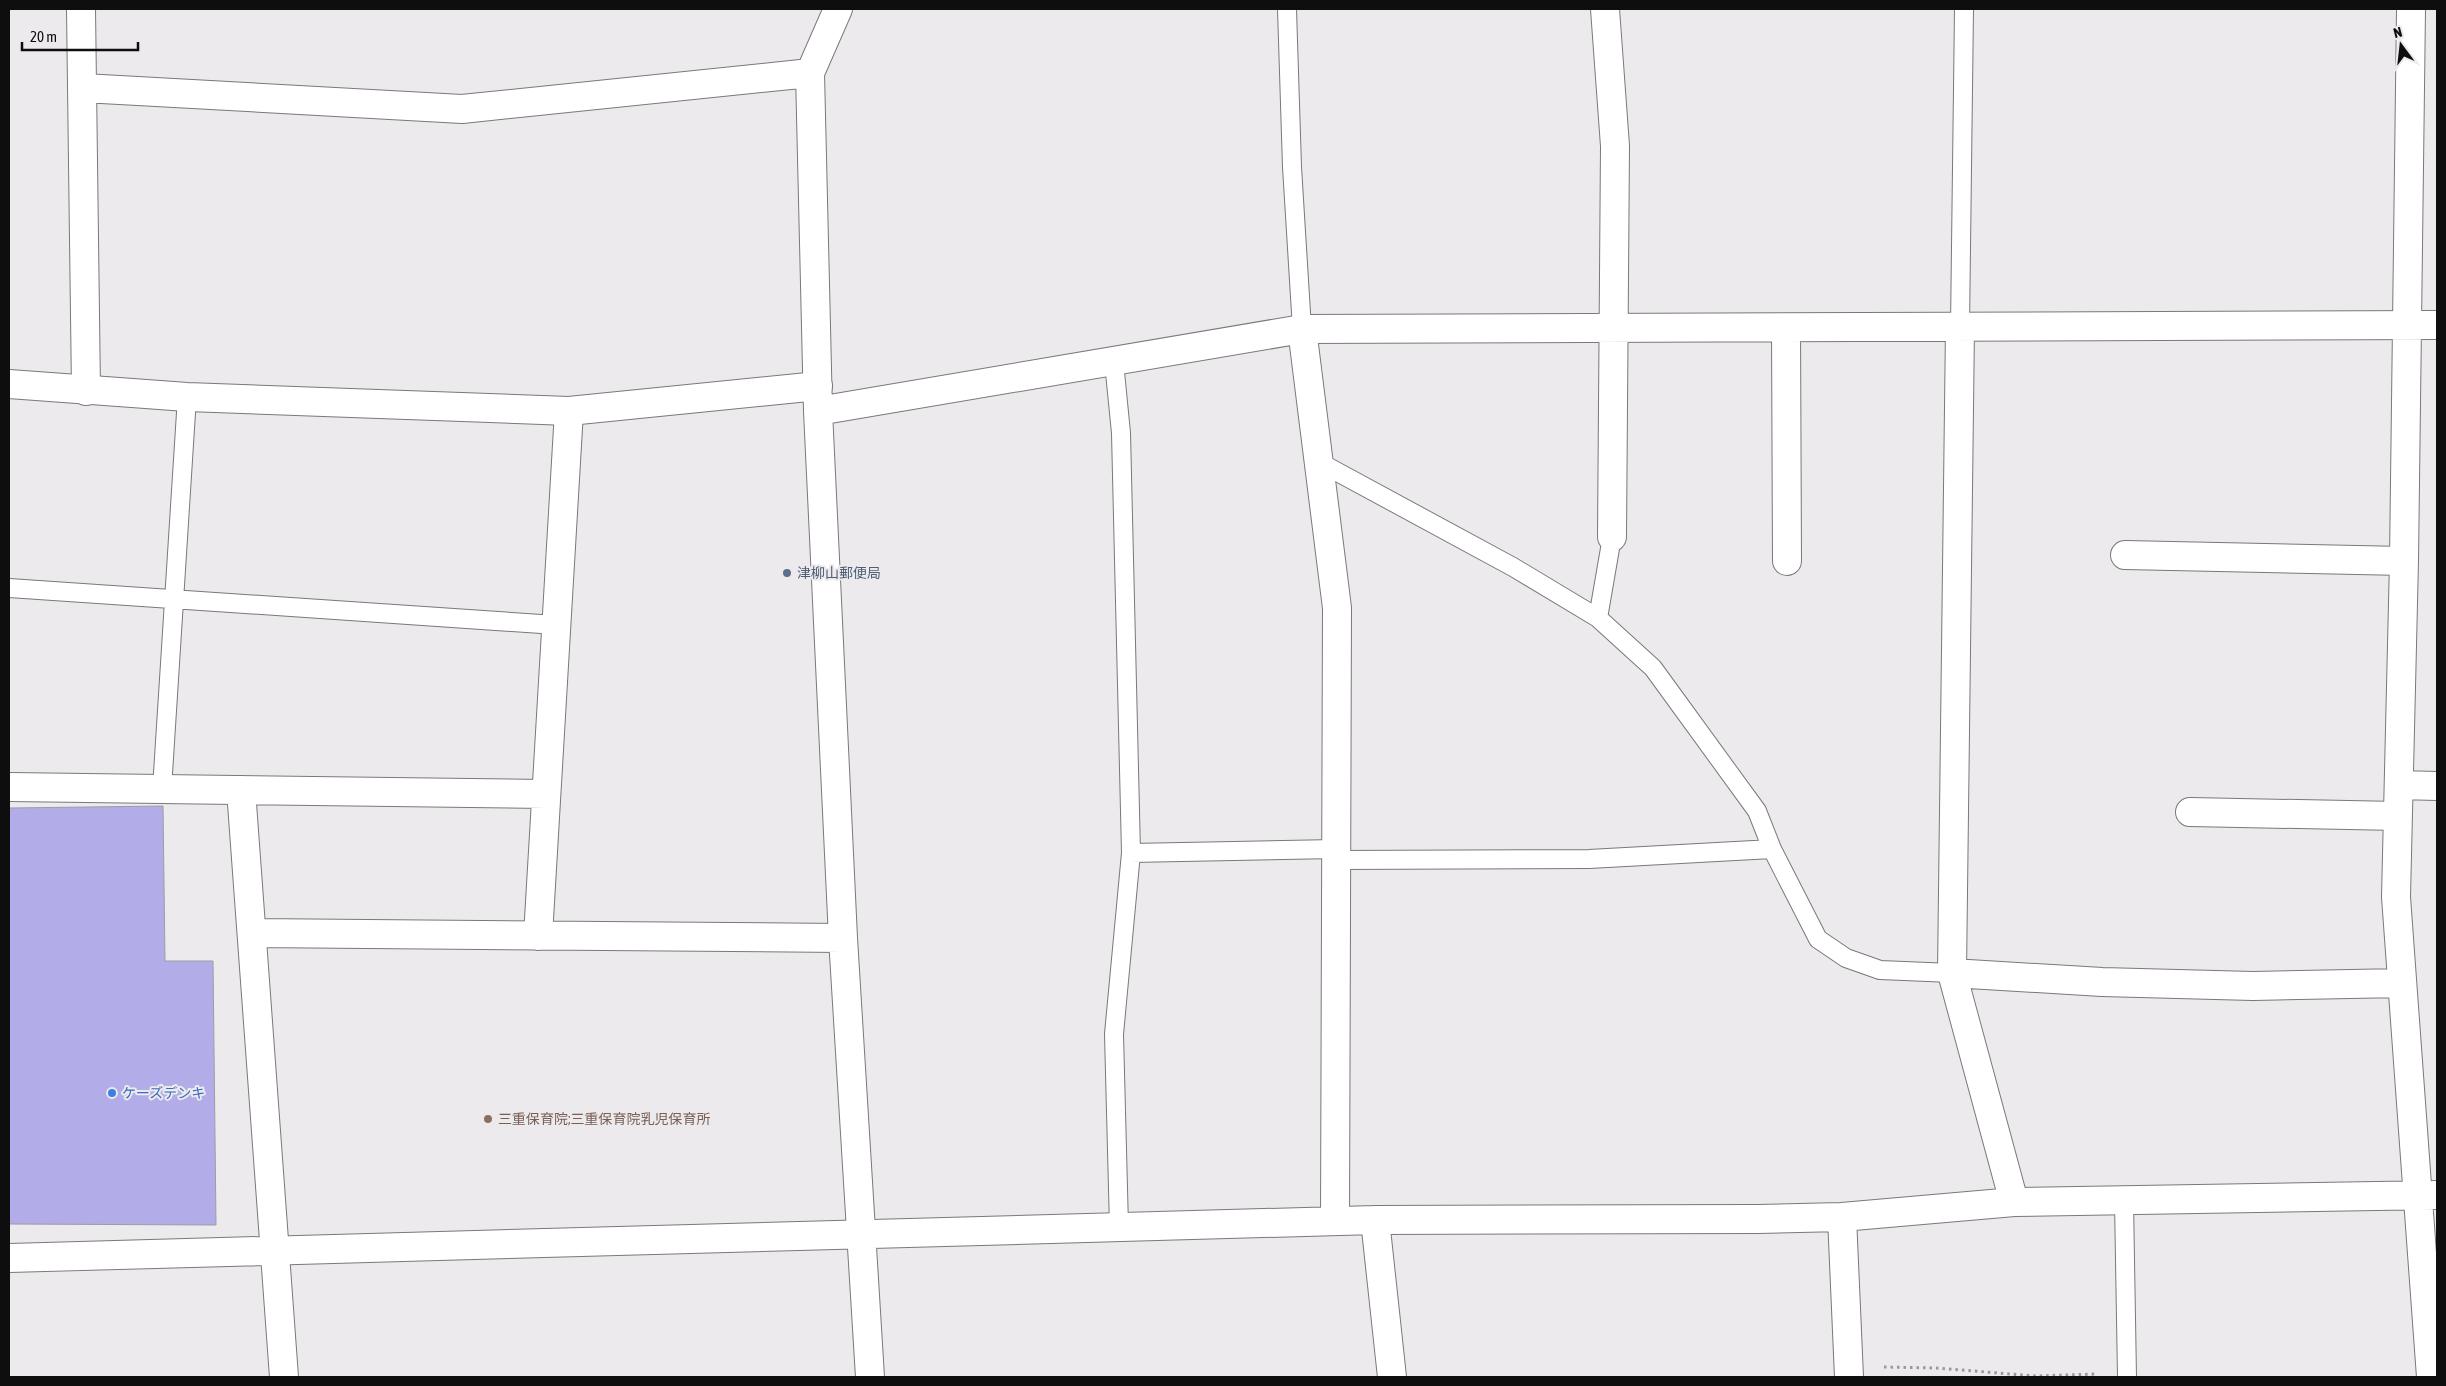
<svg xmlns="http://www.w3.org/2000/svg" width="2446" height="1386" font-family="'Asap Condensed','Noto Sans JP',sans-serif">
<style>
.building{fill:#b2ace8;stroke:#9d9da0}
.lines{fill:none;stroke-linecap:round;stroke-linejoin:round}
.service-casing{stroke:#7a787a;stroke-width:20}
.minor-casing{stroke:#7a787a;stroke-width:30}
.tertiary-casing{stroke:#7a787a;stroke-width:30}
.path{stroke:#999799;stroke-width:3;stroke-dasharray:2.5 4;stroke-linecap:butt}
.service{stroke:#fff;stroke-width:18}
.minor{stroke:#fff;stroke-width:28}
.tertiary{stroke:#fff;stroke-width:28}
.service-dot{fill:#5c6f8a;stroke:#eceaec;stroke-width:2}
.shop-dot{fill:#3f7fe0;stroke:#eceaec;stroke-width:2}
.education-dot{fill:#8d6e63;stroke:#eceaec;stroke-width:2}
.labels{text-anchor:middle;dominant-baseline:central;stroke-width:4;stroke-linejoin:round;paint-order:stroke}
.service-label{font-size:14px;fill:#4e5e75;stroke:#eceaec;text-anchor:start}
.shop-label{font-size:14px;fill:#366cbe;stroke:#eceaec;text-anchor:start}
.education-label{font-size:14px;fill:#785e54;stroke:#eceaec;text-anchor:start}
</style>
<rect width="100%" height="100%" fill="#eceaec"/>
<path class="building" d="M163,806L165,961H213L216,1225L9,1224V808Z"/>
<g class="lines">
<defs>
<path id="service" d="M1287,9L1292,167L1302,329
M1960,327L1964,9
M1114,362L1121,433L1131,853L1114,1034L1119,1227
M1319,462L1513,567L1598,618L1653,668L1757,811L1772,849L1818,939L1846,958L1880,970L1952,973
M9,588L556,625
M1598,618L1612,537
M162,789L187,397
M1131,853L1336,849
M1336,860L1589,859L1772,849
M2124,1201L2127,1377"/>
<path id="minor" d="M81,9L86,391
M838,9L810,73L818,411L843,938L870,1377
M1605,9L1615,146L1612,537
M2411,9L2404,561L2396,897L2431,1377
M83,88L462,109L810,73
M1960,327L1952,973L2014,1202
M1786,328L1787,561
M1302,329L1337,608L1335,1221
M818,411L1302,329L2437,325
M2125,555L2404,561
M2399,785L2437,786
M9,787L546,794
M241,790L284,1377
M2190,812L2398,816
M252,933L843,938
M538,936L569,411
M1952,973L2102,982L2253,986L2402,983
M1842,1217L1849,1377
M1375,1220L1392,1377
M9,1258L1375,1220L1758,1219L1842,1217L2014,1202L2437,1195"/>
<path id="tertiary" d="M9,384L187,397L569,411L818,386"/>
</defs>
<use href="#service" class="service-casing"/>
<use href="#minor" class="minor-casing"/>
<use href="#tertiary" class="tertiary-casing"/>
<path class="path" d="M1884,1367L1936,1368L2036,1376L2097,1374"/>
<use href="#service" class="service"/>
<use href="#minor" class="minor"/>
<use href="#tertiary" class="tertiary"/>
</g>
<circle class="service-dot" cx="787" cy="573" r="5"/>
<circle class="shop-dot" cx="112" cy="1093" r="5"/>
<circle class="education-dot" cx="488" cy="1119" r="5"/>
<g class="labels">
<g class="service-label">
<text x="797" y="573">津柳山郵便局</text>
</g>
<g class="shop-label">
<text x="122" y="1093">ケーズデンキ</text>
</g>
<g class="education-label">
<text x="498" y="1119">三重保育院;三重保育院乳児保育所</text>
</g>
</g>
<rect width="2446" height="1386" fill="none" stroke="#0f0e0f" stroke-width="20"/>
<g transform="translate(2401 45) rotate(345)" stroke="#eceaec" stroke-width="4" paint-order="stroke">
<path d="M0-4L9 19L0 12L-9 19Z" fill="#0f0e0f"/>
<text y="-8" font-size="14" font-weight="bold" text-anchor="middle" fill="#0f0e0f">N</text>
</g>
<path d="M22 42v8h116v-8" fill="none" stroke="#0f0e0f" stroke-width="2.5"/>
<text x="30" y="42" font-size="15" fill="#0f0e0f" stroke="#eceaec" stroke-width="4" paint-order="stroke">20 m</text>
</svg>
